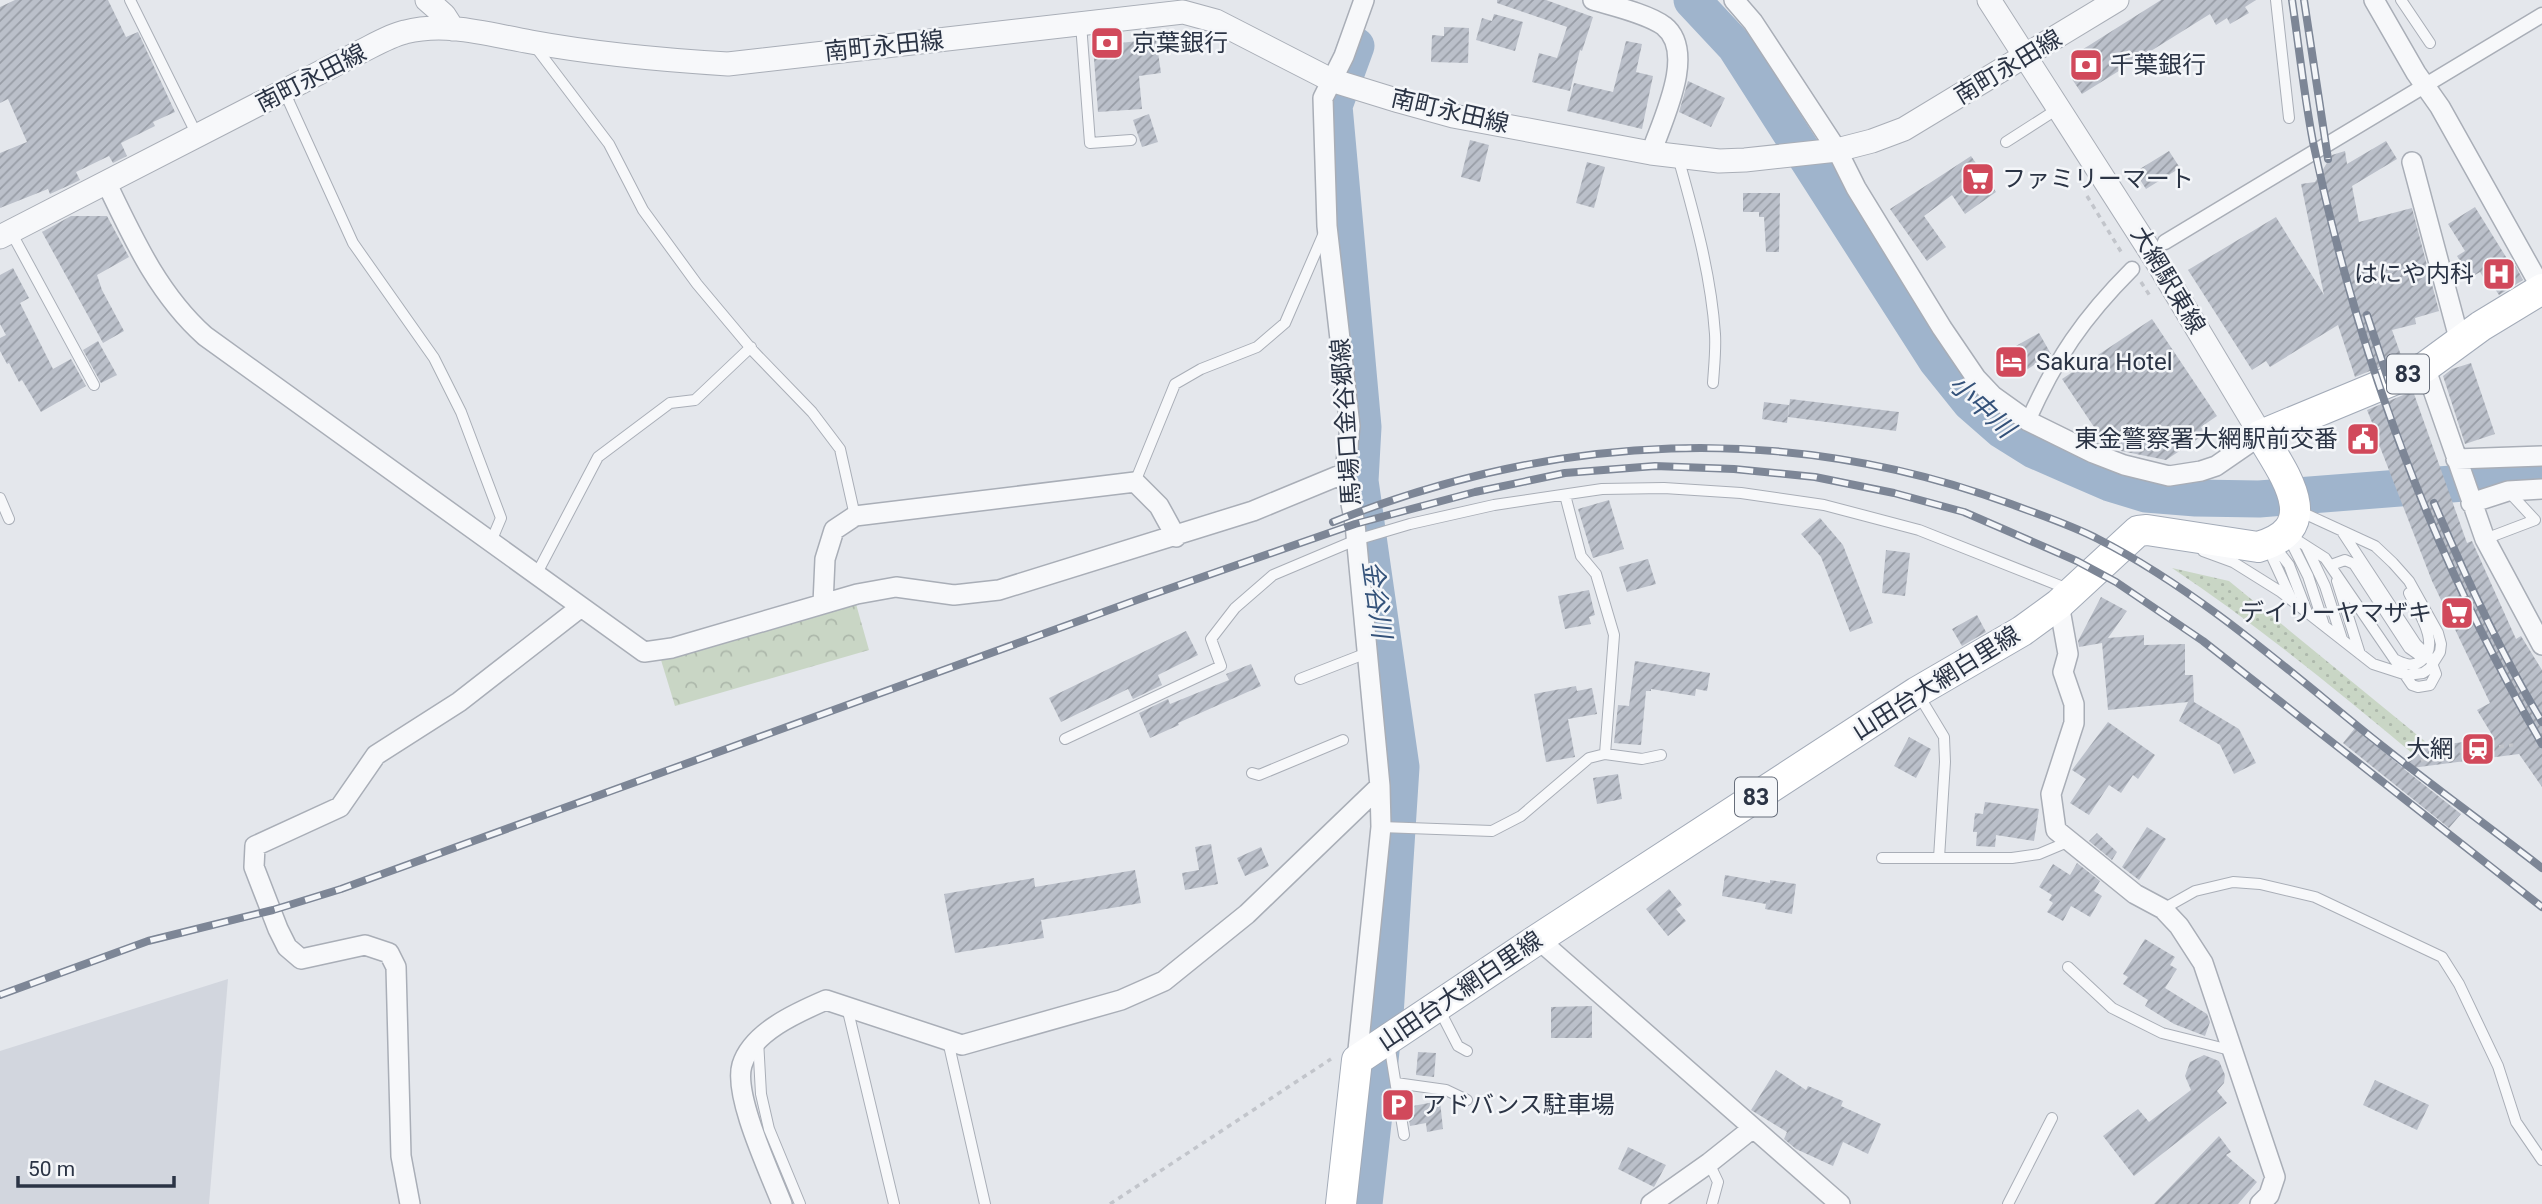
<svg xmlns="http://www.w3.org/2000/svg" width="2542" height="1204" font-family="Roboto,'Noto Sans JP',sans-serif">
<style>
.built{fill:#d2d6de}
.grass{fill:url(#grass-dots)}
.park{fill:url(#park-crowns)}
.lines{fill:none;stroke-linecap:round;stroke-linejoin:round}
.river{stroke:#9fb4cc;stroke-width:37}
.building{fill:url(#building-hatch)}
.service-casing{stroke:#a9aeb7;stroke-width:12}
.pedestrian-casing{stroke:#a9aeb7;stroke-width:17}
.minor-casing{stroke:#a9aeb7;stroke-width:22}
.tertiary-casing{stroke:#a9aeb7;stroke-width:25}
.primary-casing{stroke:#a3abb8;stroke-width:32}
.path{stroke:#c2c5cb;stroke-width:3.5;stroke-dasharray:5 5;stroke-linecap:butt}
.service{stroke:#f7f8fa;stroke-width:10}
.pedestrian{stroke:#f7f8fa;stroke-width:14}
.minor{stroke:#f7f8fa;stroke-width:19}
.tertiary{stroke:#f7f8fa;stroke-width:23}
.primary{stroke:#fff;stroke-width:30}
.rail-casing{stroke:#7d8696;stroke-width:8}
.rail{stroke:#f4f6f9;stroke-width:5;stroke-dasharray:16;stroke-linecap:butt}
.labels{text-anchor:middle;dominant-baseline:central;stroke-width:5;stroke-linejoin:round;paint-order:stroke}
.shield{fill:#f4f6f9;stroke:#676e7b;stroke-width:2}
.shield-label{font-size:23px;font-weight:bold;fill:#2b3445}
.poi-label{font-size:24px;fill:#2b3445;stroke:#f4f6f9;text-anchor:start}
.street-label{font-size:24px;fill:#2b3445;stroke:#f4f6f9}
.water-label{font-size:26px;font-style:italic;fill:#34527a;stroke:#f4f6f9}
</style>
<defs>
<pattern id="grass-dots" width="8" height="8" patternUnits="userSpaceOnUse" patternTransform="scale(1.75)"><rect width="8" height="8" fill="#c9d6c5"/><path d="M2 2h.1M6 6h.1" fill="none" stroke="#adb8ab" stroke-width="1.8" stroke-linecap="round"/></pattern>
<pattern id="park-crowns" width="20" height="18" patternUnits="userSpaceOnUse" patternTransform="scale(1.75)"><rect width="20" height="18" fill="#c9d6c5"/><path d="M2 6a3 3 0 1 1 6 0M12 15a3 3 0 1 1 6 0" fill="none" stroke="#adb8ab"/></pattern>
<pattern id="building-hatch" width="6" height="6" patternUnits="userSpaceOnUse" patternTransform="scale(1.75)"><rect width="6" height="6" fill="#bbc0ca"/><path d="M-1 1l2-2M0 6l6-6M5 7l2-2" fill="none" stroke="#989da6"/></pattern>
</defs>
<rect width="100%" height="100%" fill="#e4e7ec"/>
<path class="built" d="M228,979L209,1204H0V1051Z"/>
<path class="grass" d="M2172,568L2229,581L2427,743L2412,753C2334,688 2256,624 2172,568Z"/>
<path class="park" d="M856,604L869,650L675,706L661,660Z"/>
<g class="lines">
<path class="river" d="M1692,0L1735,46L1937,361L1970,402L2002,430L2034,450L2073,467L2110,483L2146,494L2196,498L2259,499L2542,477
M1356,46L1334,106L1363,427L1360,481L1401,767L1385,1015L1364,1204"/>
</g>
<path class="building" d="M15,0H108L126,37L138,32L175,112L153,122L155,126L121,143L127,156L113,163L109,156L76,172L80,180L72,184L50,194L48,189L0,208V153L27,142L8,99L0,103V7Z
M1497,0H1546L1593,17L1582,51L1580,50L1570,91L1532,82L1539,53L1557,58L1567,27L1497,3Z
M2161,0H2256L2245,7L2249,13L2230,24L2227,18L2216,25L2210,14L2082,94L2072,79L2077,53Z
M1494,14L1523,22L1515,51L1476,40L1482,18L1492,21Z
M1444,27L1469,28L1468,63L1431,62L1432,35L1444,36Z
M1156,39L1161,73L1139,76L1142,109L1098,112L1093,46Z
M1626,41L1642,44L1636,72L1653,76L1642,129L1567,111L1574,83L1613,92Z
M1688,81L1725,98L1711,127L1679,112Z
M1149,114L1158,142L1142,147L1133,120Z
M1470,140L1489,145L1480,182L1461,177Z
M2386,141L2397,159L2352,186L2359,222L2412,208L2439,311L2415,318L2416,324L2392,330L2402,358L2355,377L2338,325L2270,367L2266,361L2252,370L2188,270L2276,217L2324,295L2301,184L2315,182L2332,155L2345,151L2347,164Z
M2169,151L2180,168L2146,189L2135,172Z
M1971,156L1996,192L1965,214L1952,195L1924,216L1946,247L1927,261L1890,209Z
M1587,162L1605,167L1594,208L1576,203Z
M1743,193H1780L1779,252H1766L1764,217H1759V212H1743Z
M2475,207L2511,265L2514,263L2523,280L2499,295L2493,286L2490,288L2480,272L2470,278L2457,256L2465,251L2448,224Z
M71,216H107L129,257L97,275L102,290L124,331L103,343L42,232Z
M13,268L29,298L20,303L53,369L71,359L86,386L41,412L22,380L19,382L9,363L7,364L0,351V338L6,335L0,324V275Z
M2152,319L2217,416L2201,427L2205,434L2166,460L2121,451L2107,431L2100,436L2062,379Z
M2039,333L2051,354L2014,378L2000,355Z
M98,341L117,375L101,383L83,350Z
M2471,363L2495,434L2465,444L2443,376L2452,369Z
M2413,391L2467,543L2472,541L2516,639L2521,636L2542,670V787L2519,754L2404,769L2461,814L2449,828L2343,743L2355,728L2402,767L2418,748L2494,738L2477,710L2490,703L2432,581L2380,447L2356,453L2350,430L2373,425L2367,410Z
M1790,399L1899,412L1896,431L1788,417Z
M1764,402L1789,405L1787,423L1762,419Z
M1609,500L1624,549L1593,558L1578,509Z
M1820,518L1843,545L1873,623L1850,632L1821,557L1801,534Z
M1886,550L1910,553L1905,596L1882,593Z
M1648,559L1656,584L1627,592L1619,567Z
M1589,590L1595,615L1589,617L1591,624L1565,629L1558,596Z
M2101,597L2127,611L2108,638L2144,635V645L2185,644V675H2193L2194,702L2239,729L2256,763L2234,774L2220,745L2179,721L2188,702L2108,710L2102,643L2079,647L2078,641Z
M1977,615L1986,632L1962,646L1952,629Z
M1186,631L1198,655L1158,675L1162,685L1133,699L1128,689L1061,722L1049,698Z
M1635,661L1710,673L1707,691L1696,689L1695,696L1651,689V691H1646L1641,745L1614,743L1618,705L1629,706Z
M1251,664L1261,686L1178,723L1179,725L1150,738L1139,713L1168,699L1170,704L1229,680L1226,674Z
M1576,686L1577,691L1592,688L1597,714L1568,719L1575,757L1546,762L1534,694Z
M2108,722L2155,755L2138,779L2133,775L2121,793L2109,785L2089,815L2070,803L2086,779L2072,770Z
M1909,737L1931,749L1916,778L1894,766Z
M1618,774L1622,799L1597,804L1593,778Z
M1985,802L2039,809L2034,841L1996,835L1995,847L1976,846L1977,832H1973L1975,813L1983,814Z
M2147,827L2166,839L2139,880L2122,867Z
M2097,833L2117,852L2112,860L2089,841Z
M1211,844L1218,884L1185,890L1182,873L1199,870L1195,847Z
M1261,847L1269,866L1245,876L1237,858Z
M2077,863L2100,881L2094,891L2102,896L2090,917L2071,906L2063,921L2047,912L2053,903L2049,900L2052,895L2039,887L2053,864L2070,875Z
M1135,870L1141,903L1041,920L1044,938L955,953L944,894L1034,878L1035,887Z
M1725,875L1770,883V880L1796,884L1792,914L1765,909L1766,904L1722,896Z
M1669,889L1682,905L1676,909L1686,921L1668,936L1646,909Z
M2145,939L2175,957L2170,965L2177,969L2165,988L2207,1014L2210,1022L2205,1036L2174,1024L2145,1006L2148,1000L2123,984L2128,977L2123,974Z
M1592,1006V1038H1551V1007Z
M1418,1052L1436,1053L1434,1077L1416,1075Z
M2204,1055L2219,1061L2225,1075L2224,1083L2217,1091L2227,1103L2134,1176L2103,1136L2138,1109L2149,1122L2191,1090L2185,1076L2190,1062Z
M1776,1070L1806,1090L1808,1086L1843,1101L1841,1106L1881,1124L1868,1154L1843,1142L1833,1166L1796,1149L1784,1139L1787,1132L1751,1110Z
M2375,1080L2429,1105L2417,1130L2363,1105Z
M1440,1101L1443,1129L1427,1132L1426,1123L1410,1126L1407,1107Z
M2219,1136L2231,1152L2226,1155L2257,1182L2238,1204H2154Z
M1628,1147L1666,1165L1654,1187L1618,1169Z"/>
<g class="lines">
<defs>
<path id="service" d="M130,0L197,135
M2276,0L2289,118
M2401,0L2430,43
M1081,24L1090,143L1131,140
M534,45L609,144L643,210L697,284L754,352L812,412L840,449L855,516
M284,91L353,243L434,358L461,412L501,518L490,544
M2006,142L2059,108
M1678,157C1694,214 1711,274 1715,334C1716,350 1714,367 1713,383
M11,232L94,385
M1135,482L1175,384L1201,369L1257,347L1285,323L1324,233
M0,498L9,519
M2289,535L2325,558L2412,685L2418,687L2430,685L2436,674L2430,658L2416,644L2343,533
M2288,536L2308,576L2324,625
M2485,539L2535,520L2508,491
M2273,543V559L2291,598
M2273,544L2289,565L2307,612
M2306,546L2325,586L2342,639
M2203,551L2233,562L2281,592L2373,664L2407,675L2423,673L2430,668L2440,652L2441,644L2438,633L2409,581L2393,563L2375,546L2299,511
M2334,564L2345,560L2354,564L2409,648L2423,658
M536,575L598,457L670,403L695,400L751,347
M2337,581L2360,654
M2394,659C2402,663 2412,668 2421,661C2442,645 2417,610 2409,593
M1300,679L1367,653
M1918,694L1944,737L1945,762L1939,858
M1065,739L1221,666L1211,639L1235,608L1273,575L1356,540L1410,524L1494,505L1602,489L1664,488L1741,493L1824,505L1919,530L2068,589
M1605,754L1642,759L1661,755
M1252,773L1259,775L1343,740
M1381,827L1492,831L1521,816L1589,758L1605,754L1614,635L1596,574L1581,556L1565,495
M1882,858H2012L2039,854L2070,841
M2163,909L2195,891L2233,882L2260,884L2315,897L2442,957L2459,984L2498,1066L2516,1122L2542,1160
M2068,967L2112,1008L2162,1033L2230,1050
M847,1007L894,1204
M1439,1009L1458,1046L1467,1051
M758,1040L761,1094L769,1129L800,1204
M948,1041L985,1204
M1389,1043L1404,1135
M1396,1083L1446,1090L1467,1100
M1709,1163L1718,1182L1712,1204
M2008,1204L2052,1118"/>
<path id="pedestrian" d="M2165,242L2542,15
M2028,421C2056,358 2083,318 2132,269"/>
<path id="minor" d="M1593,0C1613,6 1648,14 1664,26C1697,52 1662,121 1651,153
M1734,0L1753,22L1837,150L1856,188L1942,328L1976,378L1993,396L2028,421L2093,453L2124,465L2169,476L2201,471L2216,466L2261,435
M2374,0L2416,73L2440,107L2542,289
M2412,162L2460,342
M106,182C133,238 158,294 205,336L644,652L672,648L857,594L896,587L954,595L999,590L1253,511L1345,473
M2425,367L2485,539L2542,645
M2456,459L2542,456
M2471,503L2508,491L2542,489
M823,604L825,559L834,530L855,516L1135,482L1159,506L1176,537
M2059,604L2068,654L2063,672L2074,704V723L2051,794L2056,830L2135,894L2163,909L2179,926L2203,963L2275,1177L2269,1195L2260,1204
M1538,939L1840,1204
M1357,1060L1381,827L1380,786L1355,524L1345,473L1350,426L1327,226L1323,98L1344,56L1364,0
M410,1204L401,1156L396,967L389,953L365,945L301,959L287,947L278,929L254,867L255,846L340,807L376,755L459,702L581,607
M782,1204C770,1173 733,1095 742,1065C752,1032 798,1012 826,1000L962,1045L1121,1000L1164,981L1247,914L1380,786
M1651,1204L1709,1163L1753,1128"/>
<path id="tertiary" d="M427,0L444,15L453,29
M1989,0L2159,265L2261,435
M0,237L356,54C371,47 388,36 405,32C447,21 490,35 531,42C596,54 662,60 728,64L1183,12L1216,21L1331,80L1399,101L1453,116L1651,153L1719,161L1745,160L1837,150L1872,141L1904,129L2117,0"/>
<path id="primary" d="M1341,1204L1357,1060L1538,939L1917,692L2022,631L2059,604L2138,531L2147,530L2258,547C2326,528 2284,474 2261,435L2425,367L2481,326L2542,289"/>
</defs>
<use href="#service" class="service-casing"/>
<use href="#pedestrian" class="pedestrian-casing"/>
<use href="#minor" class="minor-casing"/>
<use href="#tertiary" class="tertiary-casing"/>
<use href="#primary" class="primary-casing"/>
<path class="path" d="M2087,196L2123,255
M2141,282L2150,296
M2421,761L2430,756L2513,745
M1110,1204L1331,1059"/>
<use href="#service" class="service"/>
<use href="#pedestrian" class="pedestrian"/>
<use href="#minor" class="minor"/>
<use href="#tertiary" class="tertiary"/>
<use href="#primary" class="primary"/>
<defs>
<path id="rail" d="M2292,0C2299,47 2304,95 2313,142C2357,353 2433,557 2542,744
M2304,0L2328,159
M2367,315L2389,382
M2434,503C2466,578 2500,652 2542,722
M1333,522C1556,433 1785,421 2011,504C2040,515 2071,525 2098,539C2192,587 2274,658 2355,724C2416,774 2480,820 2542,868
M0,995L148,941L273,910L341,889L1145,597L1355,524L1475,492L1565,473L1655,466L1734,469L1815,477L1894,493L1964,512L2077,561L2116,582L2203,641L2542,907"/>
</defs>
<use href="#rail" class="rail-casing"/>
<use href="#rail" class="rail"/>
</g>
<defs>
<symbol id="bank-square" viewBox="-11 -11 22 22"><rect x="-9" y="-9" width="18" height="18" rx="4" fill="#d1495b" stroke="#f4f6f9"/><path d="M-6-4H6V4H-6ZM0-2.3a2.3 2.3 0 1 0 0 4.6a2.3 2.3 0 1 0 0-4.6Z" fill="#fff"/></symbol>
<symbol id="supermarket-square" viewBox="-11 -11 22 22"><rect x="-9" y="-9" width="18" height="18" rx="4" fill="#d1495b" stroke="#f4f6f9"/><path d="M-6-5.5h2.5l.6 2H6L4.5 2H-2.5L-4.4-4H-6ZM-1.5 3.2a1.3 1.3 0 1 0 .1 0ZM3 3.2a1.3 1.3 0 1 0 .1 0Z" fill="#fff"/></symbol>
<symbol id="hospital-square" viewBox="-11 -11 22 22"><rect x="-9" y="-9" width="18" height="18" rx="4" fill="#d1495b" stroke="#f4f6f9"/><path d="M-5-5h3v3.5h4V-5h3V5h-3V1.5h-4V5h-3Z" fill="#fff"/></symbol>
<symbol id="hotel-square" viewBox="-11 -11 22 22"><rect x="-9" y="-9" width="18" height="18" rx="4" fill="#d1495b" stroke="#f4f6f9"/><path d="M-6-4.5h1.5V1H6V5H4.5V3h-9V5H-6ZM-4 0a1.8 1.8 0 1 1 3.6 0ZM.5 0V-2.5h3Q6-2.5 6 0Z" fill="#fff"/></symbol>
<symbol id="civic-square" viewBox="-11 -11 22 22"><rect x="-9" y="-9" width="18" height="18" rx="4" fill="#d1495b" stroke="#f4f6f9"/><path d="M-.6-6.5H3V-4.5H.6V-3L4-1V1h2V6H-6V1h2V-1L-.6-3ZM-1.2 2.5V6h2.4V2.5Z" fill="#fff"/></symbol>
<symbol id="station-square" viewBox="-11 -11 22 22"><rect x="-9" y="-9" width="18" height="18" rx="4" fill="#d1495b" stroke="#f4f6f9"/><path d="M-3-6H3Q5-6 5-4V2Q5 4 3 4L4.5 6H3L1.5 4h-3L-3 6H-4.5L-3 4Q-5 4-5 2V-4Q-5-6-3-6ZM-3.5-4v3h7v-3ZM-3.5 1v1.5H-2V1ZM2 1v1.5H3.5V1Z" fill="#fff"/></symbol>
<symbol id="parking-square" viewBox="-11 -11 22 22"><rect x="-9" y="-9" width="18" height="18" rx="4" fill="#d1495b" stroke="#f4f6f9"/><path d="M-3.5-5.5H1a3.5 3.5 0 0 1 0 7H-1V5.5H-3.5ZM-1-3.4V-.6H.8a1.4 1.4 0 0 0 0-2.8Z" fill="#fff"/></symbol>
</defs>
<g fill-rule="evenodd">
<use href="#bank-square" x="1088" y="24" width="38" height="38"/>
<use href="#bank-square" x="2067" y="46" width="38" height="38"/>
<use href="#supermarket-square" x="1959" y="160" width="38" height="38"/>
<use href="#hospital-square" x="2480" y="255" width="38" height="38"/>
<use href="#hotel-square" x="1992" y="343" width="38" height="38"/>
<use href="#civic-square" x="2344" y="420" width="38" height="38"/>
<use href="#supermarket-square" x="2438" y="594" width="38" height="38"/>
<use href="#station-square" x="2459" y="730" width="38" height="38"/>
<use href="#parking-square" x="1379" y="1086" width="38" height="38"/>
</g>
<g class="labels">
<g class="shield">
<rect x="2387" y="354.5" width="42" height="39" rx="5"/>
<rect x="1735" y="777.5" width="42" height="39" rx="5"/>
</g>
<g class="shield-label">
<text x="2408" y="374">83</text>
<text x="1756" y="797">83</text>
</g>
<g class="poi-label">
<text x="1132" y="43">京葉銀行</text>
<text x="2110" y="65">千葉銀行</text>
<text x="2002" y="179">ファミリーマート</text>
<text x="2474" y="274" text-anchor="end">はにや内科</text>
<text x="2036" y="362">Sakura Hotel</text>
<text x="2338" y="439" text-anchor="end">東金警察署大網駅前交番</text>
<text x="2432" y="613" text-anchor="end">デイリーヤマザキ</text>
<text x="2454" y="749" text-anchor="end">大網</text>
<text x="1422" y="1105">アドバンス駐車場</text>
</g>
<g class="street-label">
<text transform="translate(884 46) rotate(-6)">南町永田線</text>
<text transform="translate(2008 67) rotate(-31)">南町永田線</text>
<text transform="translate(311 78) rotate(-27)">南町永田線</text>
<text transform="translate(1450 111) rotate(13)">南町永田線</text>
<text transform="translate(2168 280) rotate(59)">大網駅東線</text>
<text transform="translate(1346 422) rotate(-94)">馬場口金谷郷線</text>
<text transform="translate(1936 683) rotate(-32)">山田台大網白里線</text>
<text transform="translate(1460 991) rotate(-34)">山田台大網白里線</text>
</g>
<g class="water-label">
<text transform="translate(1982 406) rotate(43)">小中川</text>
<text transform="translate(1377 599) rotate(82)">金谷川</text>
</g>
</g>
<path d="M18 1176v10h156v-10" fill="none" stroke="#2b3445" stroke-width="3.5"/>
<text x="28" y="1176" font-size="21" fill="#2b3445" stroke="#f4f6f9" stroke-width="5" paint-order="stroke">50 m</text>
</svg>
